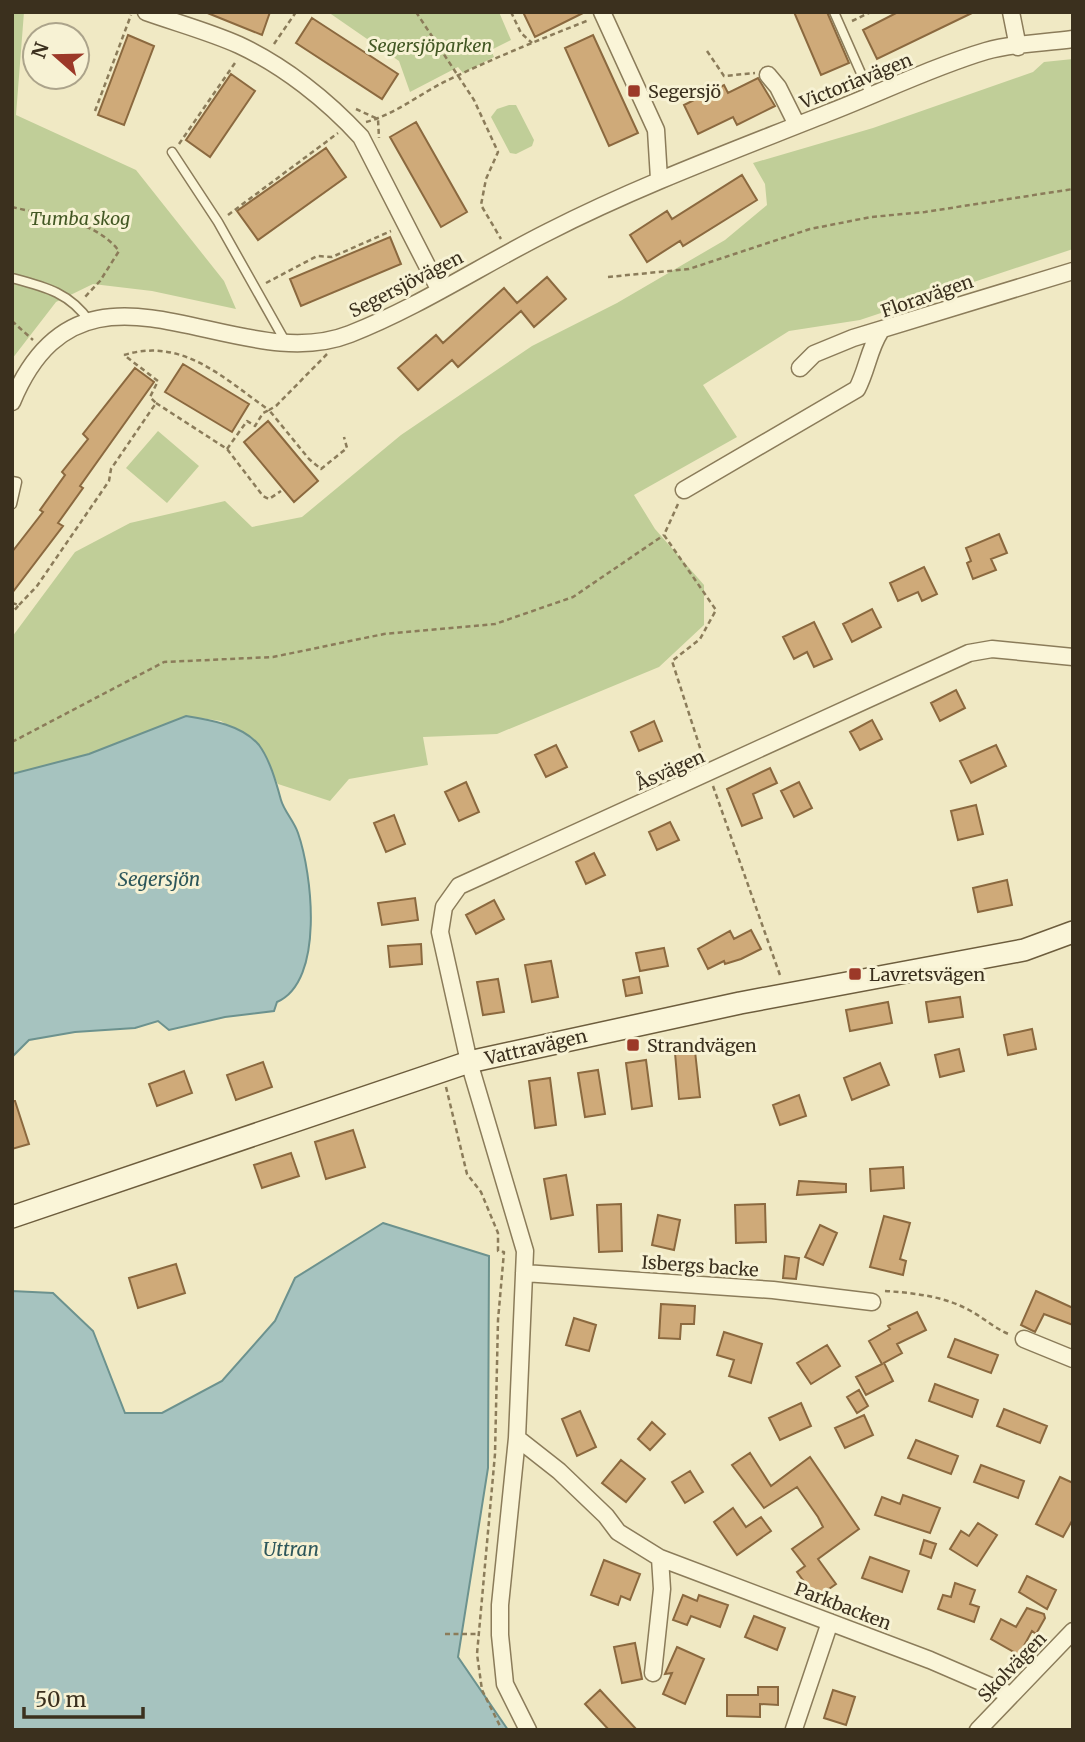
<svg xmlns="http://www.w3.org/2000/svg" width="1085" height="1742" font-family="Merriweather,serif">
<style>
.green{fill:#c0ce98}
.water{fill:#a6c3bf;stroke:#6c928e;stroke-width:2}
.building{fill:#cfaa79;stroke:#8b693f;stroke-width:2}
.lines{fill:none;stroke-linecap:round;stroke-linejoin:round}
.lane-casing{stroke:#8b7c5a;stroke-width:11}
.street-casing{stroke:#8b7c5a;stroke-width:19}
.secondary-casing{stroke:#6d5d3d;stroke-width:24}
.path{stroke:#8b7c5a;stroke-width:2.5;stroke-dasharray:5 3.5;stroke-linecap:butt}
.lane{stroke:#faf5d8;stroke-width:8}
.street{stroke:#faf5d8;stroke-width:16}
.secondary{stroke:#faf5d8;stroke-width:21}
.poi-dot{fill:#9c3928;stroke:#f7f2d4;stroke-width:2.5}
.labels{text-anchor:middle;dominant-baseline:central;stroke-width:6;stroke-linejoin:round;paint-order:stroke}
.park-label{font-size:18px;font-style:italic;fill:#435824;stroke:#f7f2d4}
.street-label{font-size:18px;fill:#3b301e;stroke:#f7f2d4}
.poi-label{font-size:18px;fill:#3b301e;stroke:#f7f2d4;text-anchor:start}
.water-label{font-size:19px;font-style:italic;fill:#2d575b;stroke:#f7f2d4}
</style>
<rect width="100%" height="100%" fill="#f0e9c4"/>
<path class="green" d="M12,12H24L16,115L136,170L224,281L236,309L152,291L93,284L56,302L12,359Z
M328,12H499L511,40L491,50L494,57L463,73L458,67L410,92L399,61Z
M1073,59V249L860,320L789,331L703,385L737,437L634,495L655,529L704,585V625L659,667L497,734L423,737L428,765L349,779L330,801L278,784L258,745L221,721L186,716L89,754L12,774V637L75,552L130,523L225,501L252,527L302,517L401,435L532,346L617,303L725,240L767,205L765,184L753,163L873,128L1033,72L1044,62Z
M509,105H516L534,140L532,146L516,154L510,153L491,117L497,109Z
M158,431L199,466L167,503L126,468Z"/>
<path class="water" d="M186,716C211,720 242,725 259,745C270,760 276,782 281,800C284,811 294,821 298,833C312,873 325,981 277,1002L274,1011L225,1017L169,1030L158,1021L135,1028L75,1032L29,1040L12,1057V774L89,754Z
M383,1223L489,1256L488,1468L458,1657L508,1730H12V1291L53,1293L93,1331L125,1413H162L222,1381L275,1321L295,1278Z"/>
<path class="building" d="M205,12H270L262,35Z
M523,12H585L535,37Z
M794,12H827L849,63L821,75Z
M898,12H974L877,59L863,30Z
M312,18L398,74L382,99L296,43Z
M128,35L154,46L124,125L98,115Z
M593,35L638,133L609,146L565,48Z
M231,74L255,91L210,157L186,140Z
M758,78L775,106L737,125L733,117L698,134L684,105L724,85L728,93Z
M416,122L467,212L441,227L390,137Z
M326,148L346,177L258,240L237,211Z
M742,175L757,200L683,246L680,241L647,262L630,235L667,211L672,219Z
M390,237L401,264L301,306L290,279Z
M547,277L566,299L534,327L521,311L458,367L452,360L418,390L398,368L436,335L443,343L504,288L517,303Z
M183,364L249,404L232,432L165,392Z
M135,368L154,382L80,486L83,488L58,523L63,526L12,593V552L43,512L40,510L65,475L62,472L88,439L83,434Z
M268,421L318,481L294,502L244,442Z
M999,534L1007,553L991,559L996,570L973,579L967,563L971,561L966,548Z
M924,567L937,594L922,601L918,592L898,601L890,583Z
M872,609L881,627L852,642L843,624Z
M814,622L832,659L814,667L807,652L794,659L783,637Z
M956,690L965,708L940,721L931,703Z
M872,720L882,739L860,750L850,732Z
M654,721L662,741L639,751L631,732Z
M556,745L567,767L546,777L535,755Z
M996,745L1006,766L971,783L960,761Z
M770,768L777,783L753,794L762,818L742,826L727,789Z
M466,782L479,812L459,821L445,792Z
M799,782L812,808L794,817L781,791Z
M976,805L983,834L958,840L951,811Z
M394,815L405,844L386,852L374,823Z
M670,822L679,840L657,850L649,832Z
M594,853L605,875L586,884L576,862Z
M1007,880L1012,905L978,912L973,888Z
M415,898L418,920L382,925L378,903Z
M494,900L504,919L476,934L466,915Z
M751,930L761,949L741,959L725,964L724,961L708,969L698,949L730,931L734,939Z
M421,944L422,964L390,967L388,946Z
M664,948L668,966L640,971L636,953Z
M551,961L558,997L532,1002L525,965Z
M639,977L642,993L626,996L623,980Z
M498,979L504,1012L483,1015L477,982Z
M960,997L963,1017L929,1022L926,1002Z
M888,1002L892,1023L850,1031L846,1010Z
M1032,1029L1036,1049L1008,1055L1004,1035Z
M959,1049L964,1071L940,1077L935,1055Z
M695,1051L700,1097L679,1099L675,1053Z
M646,1060L652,1106L632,1109L626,1063Z
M263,1062L272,1087L236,1100L227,1075Z
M880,1063L889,1085L852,1100L844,1078Z
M598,1070L605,1114L585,1117L578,1073Z
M184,1071L192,1093L157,1106L149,1084Z
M550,1078L556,1125L535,1128L529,1081Z
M799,1095L806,1116L780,1125L773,1105Z
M12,1101H15L29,1144L12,1149Z
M353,1130L365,1167L326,1179L315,1142Z
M291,1153L299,1176L262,1188L254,1165Z
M903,1167L904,1188L871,1191L870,1169Z
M566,1175L573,1215L551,1219L544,1179Z
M799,1181L846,1184V1192L797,1195Z
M621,1204L622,1251L599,1252L597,1205Z
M765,1204L766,1242L736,1243L735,1205Z
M658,1215L680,1220L674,1250L652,1245Z
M884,1216L910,1223L900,1259L906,1261L903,1275L870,1267Z
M820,1225L837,1233L823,1265L805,1257Z
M785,1256L799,1258L796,1279L783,1278Z
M176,1264L185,1293L138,1308L129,1278Z
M1036,1291L1073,1308V1325L1044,1314L1035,1332L1021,1325Z
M661,1304L695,1306L694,1324H681L680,1339L659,1338Z
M917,1312L926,1330L897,1344L902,1353L884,1363L893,1381L866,1395L856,1377L882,1364L869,1341L890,1329L888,1326Z
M574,1318L596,1325L589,1351L566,1345Z
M724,1332L762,1344L751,1383L729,1376L734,1360L717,1355Z
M955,1339L998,1355L991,1373L948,1357Z
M827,1345L840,1366L811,1384L797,1363Z
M935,1384L978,1400L972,1417L929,1401Z
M859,1390L868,1406L857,1413L847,1397Z
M801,1403L811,1426L780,1440L769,1418Z
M1004,1409L1047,1426L1040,1443L997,1426Z
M580,1411L596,1447L577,1456L562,1419Z
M864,1415L873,1435L845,1448L835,1428Z
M652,1422L665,1434L650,1450L638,1439Z
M916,1440L958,1456L951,1474L908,1458Z
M750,1453L771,1486L810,1457L859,1529L818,1559L836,1584L816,1598L797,1572L805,1566L792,1549L823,1527L818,1517L797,1487L764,1508L732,1465Z
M621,1460L645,1479L626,1502L602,1483Z
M981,1465L1024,1481L1018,1498L974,1482Z
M690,1471L703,1492L685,1503L672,1482Z
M1060,1477L1073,1483V1519L1063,1537L1036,1524Z
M903,1495L940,1508L930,1533L875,1515L882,1497L900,1504Z
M733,1508L746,1527L761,1517L771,1531L737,1555L714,1522Z
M978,1523L997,1535L977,1566L950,1549L961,1531L969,1536Z
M924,1540L936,1544L931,1558L920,1554Z
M870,1557L909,1571L902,1592L862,1578Z
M604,1560L640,1574L630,1600L621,1596L618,1605L591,1595Z
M1027,1576L1056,1590L1047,1609L1019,1592Z
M955,1583L975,1590L970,1604L979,1607L974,1622L938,1609L943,1595L951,1597Z
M683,1595L697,1601L699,1595L728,1605L720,1627L691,1616L687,1625L673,1620Z
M1027,1608L1044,1614L1045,1618L1036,1634L1032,1631L1019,1655L991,1639L1001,1619L1016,1627Z
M754,1616L785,1628L777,1650L745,1637Z
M635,1643L642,1679L622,1683L614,1647Z
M677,1647L704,1659L685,1704L663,1694L672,1673L665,1674Z
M758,1687H778V1705L760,1704V1717L727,1716V1695H758Z
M600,1690L637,1730H609L585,1704Z
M833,1690L855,1697L846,1725L824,1718Z"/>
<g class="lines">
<defs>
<path id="lane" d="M834,12L871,96
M172,152L218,222L285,341
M12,278C46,287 70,293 90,322
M12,481L17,482L12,504"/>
<path id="street" d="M146,12C177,23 210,32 239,45C284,66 327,100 361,137L439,289
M602,12L656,130L659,179
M1011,12L1018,47
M768,75L778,87L797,125
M800,368L814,354L853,338L1073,271
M12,402C84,229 234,380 350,334C419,307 482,265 548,232C638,186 733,151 828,113C880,93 932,67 986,51C1013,43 1045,43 1073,39
M684,490L857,389C867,370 869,349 880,332
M524,1273L773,1290L872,1302
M1024,1339L1073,1359
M517,1438L559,1471L606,1516L618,1532L660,1558L930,1660L1011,1695
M653,1673L662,1589L660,1558
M794,1729L830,1622
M528,1730L505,1684L500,1635V1605L517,1438L525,1251L469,1062L440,932L444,907L459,886L969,653L992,649L1073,657
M978,1730L1073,1631"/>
<path id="secondary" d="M12,1217L469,1062L740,1003L1024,950L1073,932"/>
</defs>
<use href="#lane" class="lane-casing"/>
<use href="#street" class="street-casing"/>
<use href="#secondary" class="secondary-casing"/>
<path class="path" d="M416,12L474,100L498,152L486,179L481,205L501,239
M511,12L521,33L532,43
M852,21L871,12
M274,44L296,12
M707,51L724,76L755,73
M356,109L378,119L379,138
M95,111L131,15
M366,122C396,114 421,93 448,80C494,58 541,39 589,20
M179,144L237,60
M12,207C49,216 95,220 119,251L100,281L83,299
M228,215L338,133
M608,277L689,269L810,229L871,217L925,212L1073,189
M266,283L317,256L332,257L391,231
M12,321L33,340
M124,355C183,337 223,378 269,410L276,406L327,354
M156,403L227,449L263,496L269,499L281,491
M227,449L247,421L255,426L263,413L269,410L309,459L321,469L347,448L344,437
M678,504L664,535L716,610L700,639L672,661L703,757
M12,603L19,605L12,613
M19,605L37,586L109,481L111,469L156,403L150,397L158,381L124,355
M12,742L164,662L273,657L384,634L495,624L573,597L664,535
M713,786L781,978
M446,1087L467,1174L481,1192L498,1233V1251L504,1252L498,1320L495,1454L477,1654L482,1690L502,1730
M885,1291C914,1293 943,1296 969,1310C984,1318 995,1329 1011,1335
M445,1634H477"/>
<use href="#lane" class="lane"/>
<use href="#street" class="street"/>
<use href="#secondary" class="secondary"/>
</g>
<g class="poi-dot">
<rect x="627" y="84" width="14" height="14" rx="3.5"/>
<rect x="848" y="967" width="14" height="14" rx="3.5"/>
<rect x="626" y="1038" width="14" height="14" rx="3.5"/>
</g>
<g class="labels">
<g class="park-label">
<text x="430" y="45">Segersjöparken</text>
<text x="80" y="218">Tumba skog</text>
</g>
<g class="street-label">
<text transform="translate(856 81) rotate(-22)">Victoriavägen</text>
<text transform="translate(406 284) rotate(-27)">Segersjövägen</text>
<text transform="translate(927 296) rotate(-19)">Floravägen</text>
<text transform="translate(670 770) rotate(-24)">Åsvägen</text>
<text transform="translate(536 1047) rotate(-13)">Vattravägen</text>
<text transform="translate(700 1266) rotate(4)">Isbergs backe</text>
<text transform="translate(843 1606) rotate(21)">Parkbacken</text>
<text transform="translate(1012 1667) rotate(-46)">Skolvägen</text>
</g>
<g class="poi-label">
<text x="648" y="91">Segersjö</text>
<text x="869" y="974">Lavretsvägen</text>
<text x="647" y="1045">Strandvägen</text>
</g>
<g class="water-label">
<text x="159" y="879">Segersjön</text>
<text x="291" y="1549">Uttran</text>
</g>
</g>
<rect width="1085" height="1742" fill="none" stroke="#3b301e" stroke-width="28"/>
<g transform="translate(56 56) rotate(290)"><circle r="33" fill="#f7f2d4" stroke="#aca48b" stroke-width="2"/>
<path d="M0-5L12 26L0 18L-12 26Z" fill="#9c3928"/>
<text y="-10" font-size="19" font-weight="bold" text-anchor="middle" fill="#3b301e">N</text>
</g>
<path d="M24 1707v10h119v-10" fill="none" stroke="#3b301e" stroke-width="3.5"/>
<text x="35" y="1707" font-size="21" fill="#3b301e" stroke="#f7f2d4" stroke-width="5" paint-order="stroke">50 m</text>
</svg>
